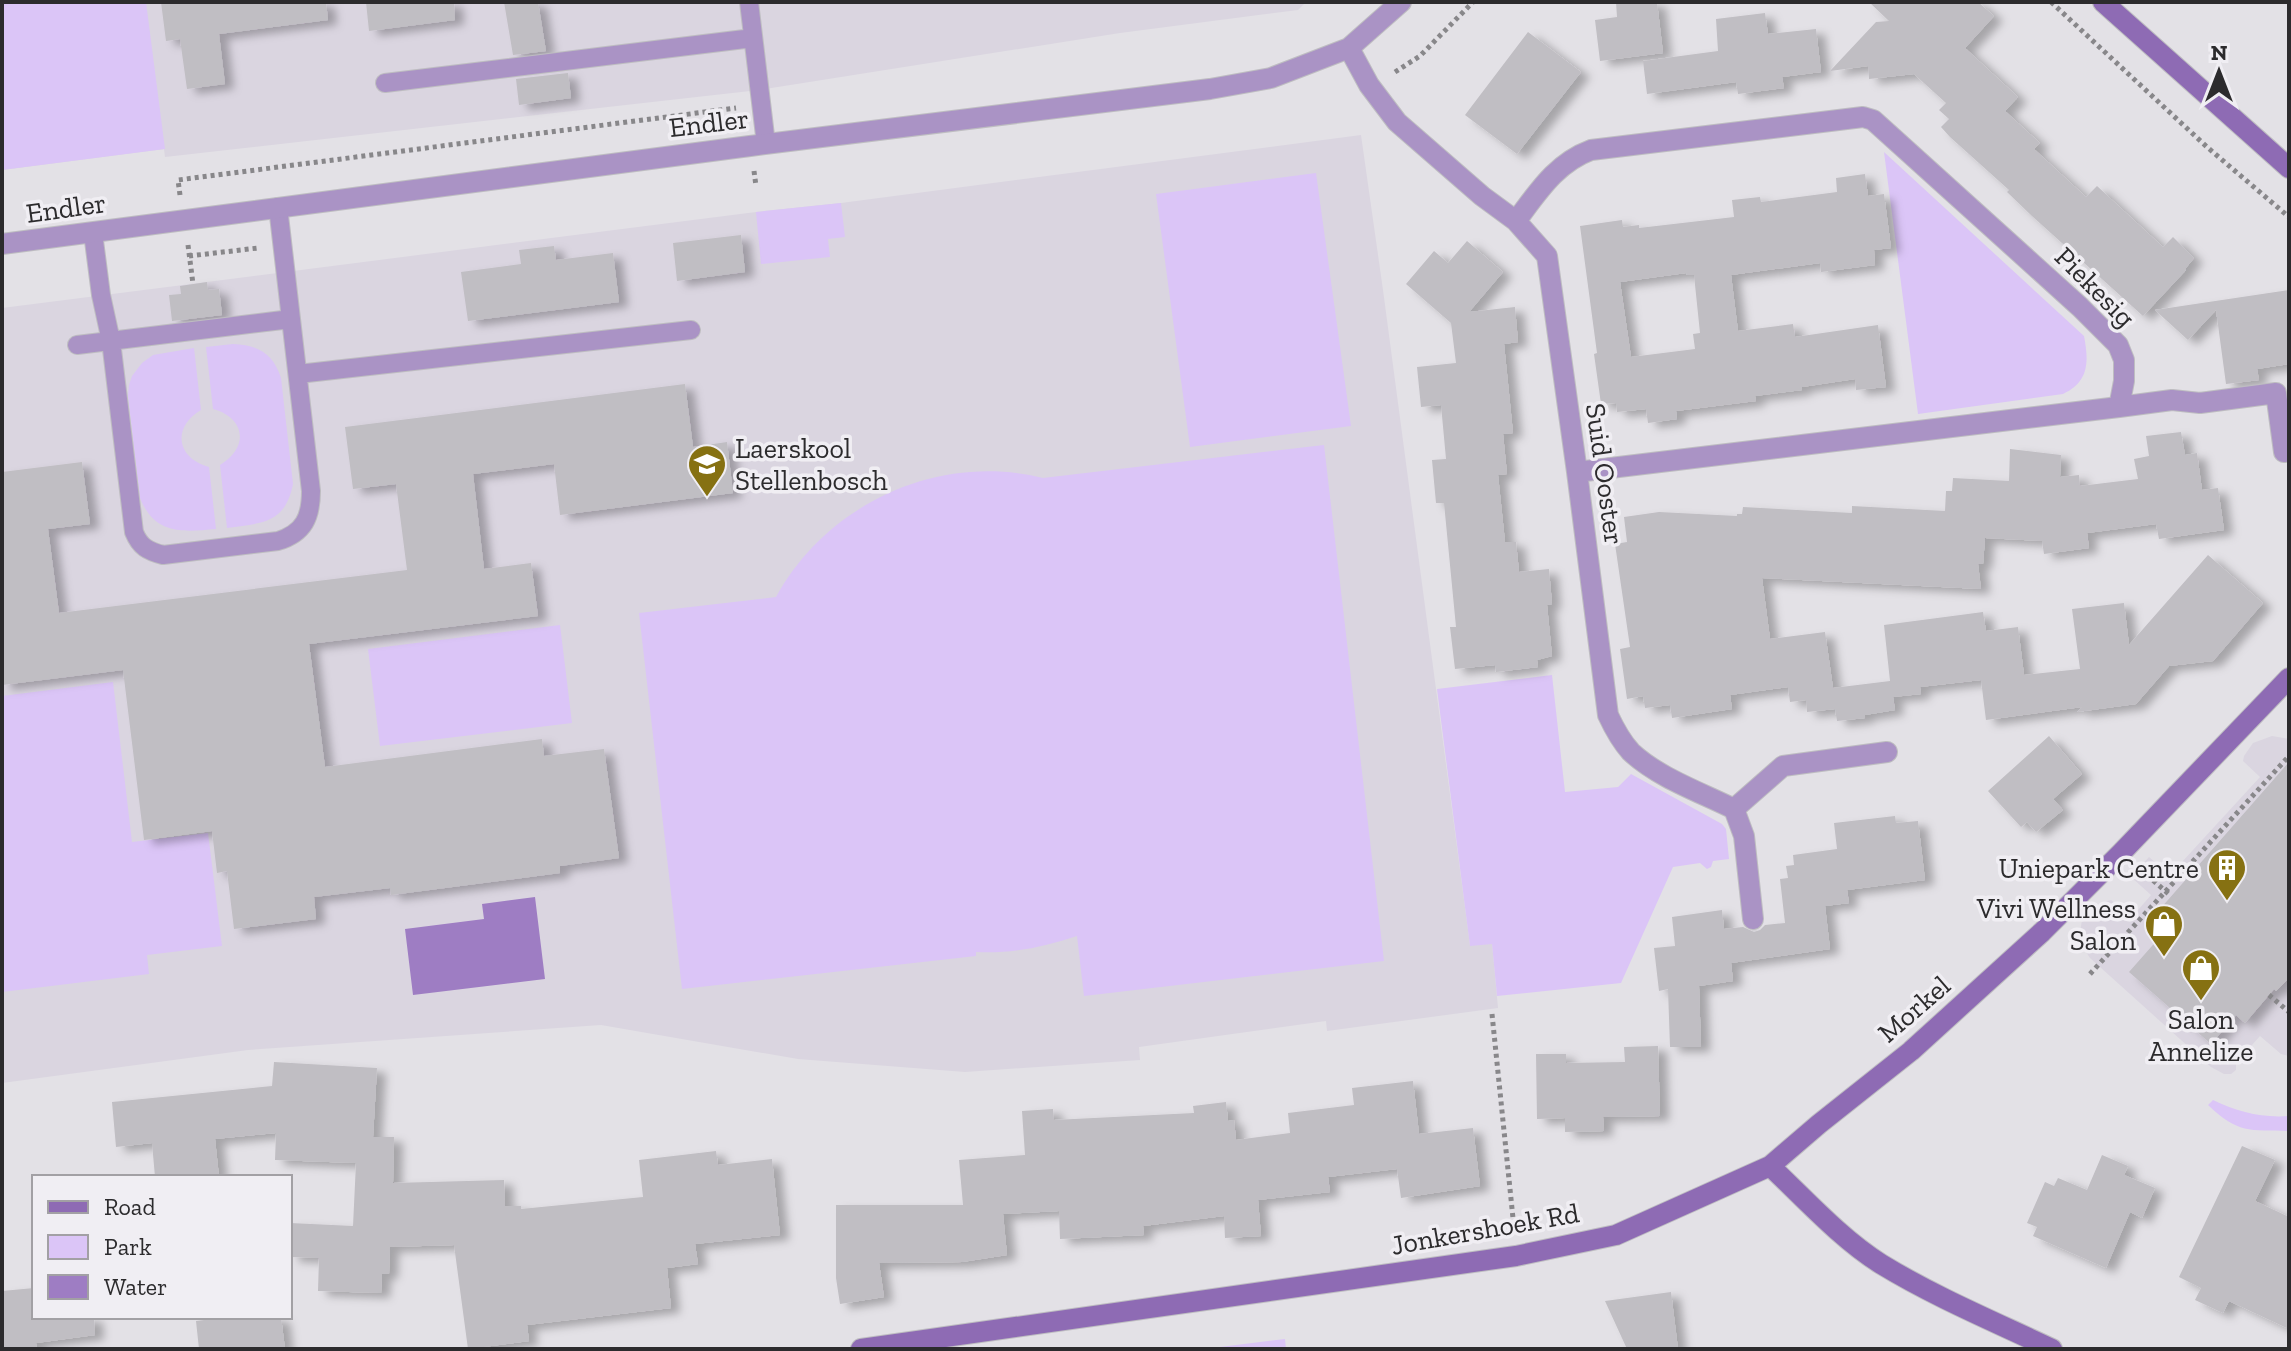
<svg xmlns="http://www.w3.org/2000/svg" width="2291" height="1351" font-family="'Zilla Slab',serif">
<style>
.built{fill:#dad5e0}
.green{fill:#dbc5f7}
.water{fill:#9e7dc3}
.building{fill:#c0bec3;fill-rule:evenodd;filter:url(#shadow)}
.lines{fill:none;stroke-linecap:round;stroke-linejoin:round}
.lane-casing{stroke:#bebdc1;stroke-width:20}
.street-casing{stroke:#bebdc1;stroke-width:22}
.secondary-casing{stroke:#bebdc1;stroke-width:22}
.path{stroke:#88878a;stroke-width:5;stroke-dasharray:4 4;stroke-linecap:butt}
.lane{stroke:#aa93c5;stroke-width:18}
.street{stroke:#aa93c5;stroke-width:20}
.secondary{stroke:#8e6bb4;stroke-width:20}
.labels{text-anchor:middle;dominant-baseline:central;stroke-width:7;stroke-linejoin:round;paint-order:stroke}
.street-label{font-size:28px;fill:#2c2b2d;stroke:#f0eef3}
.poi-label{font-size:28px;fill:#2c2b2d;stroke:#f0eef3;text-anchor:end}
</style>
<defs>
<filter id="shadow"><feDropShadow dx="9" dy="5" stdDeviation="4" flood-color="#0004"/></filter>
</defs>
<rect width="100%" height="100%" fill="#e3e1e6"/>
<path class="built" d="M2,2H1306L1298,10L1120,33L759,90L165,157L164,149L2,170Z
M1361,135L1383,290L1470,945L1492,943L1498,1008L1327,1031L1326,1021L1139,1047L1140,1060L965,1072L798,1059L601,1025L248,1050L2,1083V308L756,212L841,203Z
M2272,736L2289,739V1056L2281,1054L2260,1036L2236,1063V1070L2231,1074H2224L2211,1067L2090,958L2082,946L2080,932L2082,920L2100,903L2111,900L2132,917L2151,895L2131,877L2149,857L2170,875L2260,777L2243,761L2244,756L2253,743Z"/>
<path class="green" d="M2,2H146L165,149L2,170Z
M1884,152L2084,336C2089,362 2089,382 2063,394L1918,414Z
M1316,173L1351,426L1190,447L1156,194Z
M841,203L845,237L828,239L830,257L761,264L756,212Z
M233,344C258,345 273,353 281,378L293,484C285,524 262,523 227,528L220,465C249,448 246,418 213,409L206,347Z
M194,348L201,410C172,427 176,458 209,467L216,529C182,532 155,535 140,498L128,396L129,385L132,376L142,363L153,355Z
M1324,445L1384,961L1084,996L1077,936C1044,947 1011,954 976,952V956L682,989L639,613L776,597C827,504 938,452 1043,478Z
M560,625L572,723L380,746L368,649Z
M1552,675L1565,792L1618,787L1631,774L1722,824L1726,829L1729,859L1713,861L1711,867L1707,869L1700,863L1673,867L1621,983L1497,996L1492,944L1470,946L1437,689Z
M113,682L132,842L208,833L222,946L147,955L149,974L2,992V696Z
M2213,1100C2238,1112 2261,1118 2289,1116V1131C2250,1130 2238,1134 2208,1105Z
M1285,1339L1286,1349H1204Z"/>
<path class="water" d="M535,897L545,979L413,995L405,929L484,919L482,904Z"/>
<path class="building" d="M161,2H326L328,20L219,34L225,84L187,89L180,39L166,41Z
M366,2H454L455,20L369,31Z
M504,2H538L546,51L513,55Z
M1616,2H1657L1663,53L1600,61L1595,20L1617,17Z
M1869,2H1978L1994,16L1965,48L2018,97L2005,111L2040,143L2034,149L2086,197L2097,186L2163,247L2173,237L2194,258L2185,269L2186,270L2143,316L2032,216L2007,192L2009,190L1950,137L1941,127L1949,119L1939,110L1946,103L1914,74L1869,79L1868,66L1830,71L1876,22L1889,21Z
M1765,13L1768,34L1816,29L1821,72L1782,77L1784,88L1738,94L1736,82L1647,94L1643,61L1718,51L1716,19Z
M1528,32L1581,72L1517,154L1465,115Z
M568,73L571,98L519,105L516,79Z
M1865,174L1868,196L1884,194L1891,248L1874,250L1875,265L1821,272L1820,263L1731,275L1738,331L1793,324L1795,337L1878,325L1886,387L1856,390L1855,379L1802,387V390L1755,396L1756,401L1676,411L1677,419L1648,423L1646,409L1617,412L1616,403L1601,404L1594,354L1597,353L1580,226L1622,220L1623,227L1639,225V228L1734,217L1732,200L1760,197L1761,202L1837,192L1836,178ZM1686,273L1687,275H1694L1700,333L1693,334L1695,349L1631,357L1620,282Z
M741,235L745,272L677,281L673,243Z
M1467,241L1503,272L1469,312L1515,307L1518,342L1504,344L1513,433L1503,434L1507,474L1498,475L1505,542H1516L1519,572L1549,569L1552,604L1547,605L1552,656L1537,660L1538,667L1496,672L1495,665L1455,669L1450,627H1456L1444,503H1436L1432,460L1446,459L1441,405L1421,407L1417,367L1456,363L1451,323L1406,284L1434,251L1448,263Z
M554,246L556,260L613,253L619,302L468,321L461,272L521,264L519,250Z
M207,282L208,290L219,289L222,315L172,321L169,295L181,294L180,286Z
M2289,290V364L2257,369L2259,380L2226,384L2216,310L2188,340L2155,310Z
M685,384L693,447L727,442L733,493L560,515L554,464L473,474L484,569L531,563L538,616L309,644L325,767L542,739L544,756L604,749L619,858L560,866V873L391,895L390,888L314,897L316,919L234,929L227,871L217,873L212,831L144,840L123,670L2,685V472L82,462L90,524L48,529L59,613L407,570L396,484L353,489L345,427Z
M2181,432L2185,455L2197,453L2202,490L2218,488L2224,530L2159,539L2156,524L2087,533L2089,548L2044,554L2042,541L1985,538L1983,564H1978L1981,589L1762,578L1770,639L1825,632L1833,688L1890,681L1884,625L1983,612L1986,631L2018,627L2024,675L2080,669L2072,609L2124,603L2129,645L2208,555L2263,603L2213,661L2169,666L2136,704L2077,712L2082,707L1986,720L1981,680L1920,687L1921,694L1893,697L1895,710L1865,715V718L1837,721L1835,709L1807,712L1806,700L1790,702L1788,687L1730,695L1732,709L1672,718L1670,705L1645,708L1643,696L1627,699L1620,649L1630,647L1615,544L1627,542L1624,517L1659,512L1737,516V514H1742L1743,507L1852,513V506L1945,511L1946,491H1952L1953,478L2009,481L2010,449L2061,455L2060,477L2079,475L2080,486L2138,479L2134,459L2149,456L2146,436Z
M2049,736L2082,774L2053,799L2063,810L2036,832L2027,822L2021,827L1988,791Z
M2289,762V978L2276,991L2274,989L2245,1023L2236,1015L2211,1044L2129,972L2174,921L2160,909Z
M1895,816L1896,823L1918,821L1925,880L1847,890L1849,903L1825,906L1830,949L1731,963L1733,981L1699,986L1701,1047H1670L1668,989L1659,991L1654,948L1675,946L1672,917L1722,910L1724,929L1743,927L1754,932L1760,930L1765,925L1785,923L1780,879L1788,878L1786,866L1794,865L1793,855L1837,849L1834,823Z
M1658,1046L1660,1116L1603,1117L1604,1131L1565,1132V1118L1537,1119L1536,1054H1566V1063L1625,1062L1624,1047Z
M274,1062L377,1068L373,1137H394L393,1183L504,1180L505,1206H521V1209L643,1197L639,1160L716,1151L718,1165L772,1159L780,1235L695,1244L698,1264L667,1268L671,1308L527,1325L529,1341L468,1349L454,1245L390,1247L389,1274H382L381,1293L318,1291L319,1258L290,1257V1223L353,1226L356,1163L275,1160L276,1133L215,1139L219,1177H155L152,1143L116,1147L112,1102L272,1086Z
M1413,1081L1419,1134L1473,1128L1480,1186L1401,1198L1397,1169L1328,1177L1330,1192L1258,1200L1261,1236L1225,1238L1224,1216L1143,1226L1144,1235L1060,1239L1059,1211L1003,1214L1007,1255L962,1262L879,1263L884,1297L840,1304L836,1278V1205H963L959,1160L1025,1155L1022,1111L1053,1109L1054,1120L1194,1113L1193,1106L1226,1102L1228,1121L1234,1120L1236,1140L1290,1133L1288,1113L1354,1105L1352,1088Z
M2242,1146L2275,1160L2255,1201L2289,1217V1329L2229,1301L2223,1313L2195,1300L2201,1288L2179,1277Z
M2102,1155L2128,1166L2124,1175L2155,1188L2142,1218L2130,1212L2106,1268L2033,1236L2037,1227L2027,1223L2045,1182L2054,1186L2058,1178L2087,1190Z
M34,1288V1317H94L95,1335L36,1343L37,1349H2V1291Z
M1671,1292L1678,1349H1627L1605,1301Z
M228,1317H281L285,1349H199L196,1321Z"/>
<g class="lines">
<defs>
<path id="lane" d="M749,2L766,144
M385,83L753,38
M278,207L291,319
M77,345L291,319L311,491C311,517 304,533 278,541L163,555C148,551 140,547 134,532L111,341L101,295L93,233
M298,374L691,330"/>
<path id="street" d="M1349,48L1369,85L1397,122L1482,196L1516,221L1547,256L1577,472L1608,715C1614,728 1621,741 1631,752C1659,778 1700,792 1734,809L1744,836L1753,919
M1516,221C1538,192 1556,163 1591,150L1863,117L1873,120L2080,307L2118,345L2124,360V381L2119,407L1577,472
M2,244L750,146L1210,89L1271,78L1349,48L1401,2
M2119,407L2172,400L2200,403L2276,393L2284,452
M1734,809L1783,766L1887,752"/>
<path id="secondary" d="M2103,2L2289,168
M1770,1166C1804,1198 1841,1239 1881,1264C1935,1297 1995,1322 2052,1349
M861,1349L1516,1256L1616,1235L1770,1166L1819,1124L1911,1051L2042,932L2121,853L2289,678"/>
</defs>
<use href="#lane" class="lane-casing"/>
<use href="#street" class="street-casing"/>
<use href="#secondary" class="secondary-casing"/>
<path class="path" d="M2051,2L2207,147L2289,217
M1395,72L1420,56L1473,2
M754,171L756,186
M180,195L178,180L736,108
M188,245L193,284
M189,256L258,248
M2141,870L2171,896
M2090,974L2289,756
M2269,995L2289,1012
M1492,1014L1514,1228"/>
<use href="#lane" class="lane"/>
<use href="#street" class="street"/>
<use href="#secondary" class="secondary"/>
</g>
<defs>
<symbol id="school-pin" viewBox="-11 -11 22 30"><path d="M0 17L-7.5 6A9.5 9.5 0 1 1 7.5 6Z" fill="#867112" stroke="#f0eef3"/><path d="M0-5L7-2L0 1L-7-2ZM-4 1L0 2.5L4 1V4Q0 6-4 4Z" fill="#fff"/></symbol>
<symbol id="building-pin" viewBox="-11 -11 22 30"><path d="M0 17L-7.5 6A9.5 9.5 0 1 1 7.5 6Z" fill="#867112" stroke="#f0eef3"/><path d="M-4-6H4V6H1V3H-1V6H-4ZM-2.5-4.3h1.7v1.8h-1.7ZM.8-4.3h1.7v1.8H.8ZM-2.5-1h1.7V.8h-1.7ZM.8-1h1.7V.8H.8Z" fill="#fff"/></symbol>
<symbol id="shop-pin" viewBox="-11 -11 22 30"><path d="M0 17L-7.5 6A9.5 9.5 0 1 1 7.5 6Z" fill="#867112" stroke="#f0eef3"/><path d="M-5-2.5h2.3a2.7 3.5 0 0 1 5.4 0H5L5.5 6h-11ZM-1.5-2.5h3a1.5 2.3 0 0 0-3 0Z" fill="#fff"/></symbol>
</defs>
<g fill-rule="evenodd">
<use href="#school-pin" x="685" y="442" width="44" height="60"/>
<use href="#building-pin" x="2205" y="846" width="44" height="60"/>
<use href="#shop-pin" x="2142" y="902" width="44" height="60"/>
<use href="#shop-pin" x="2179" y="946" width="44" height="60"/>
</g>
<g class="labels">
<g class="street-label">
<text transform="translate(709 123) rotate(-7)">Endler</text>
<text transform="translate(66 208) rotate(-8)">Endler</text>
<text transform="translate(2095 287) rotate(45)">Piekesig</text>
<text transform="translate(1605 474) rotate(82)">Suid Ooster</text>
<text transform="translate(1914 1009) rotate(-41)">Morkel</text>
<text transform="translate(1485 1229) rotate(-10)">Jonkershoek Rd</text>
</g>
<g class="poi-label">
<text x="735" y="448" text-anchor="start">Laerskool<tspan x="735" dy="32">Stellenbosch</tspan></text>
<text x="2199" y="868">Uniepark Centre</text>
<text x="2136" y="908">Vivi Wellness<tspan x="2136" dy="32">Salon</tspan></text>
<text x="2201" y="1019" text-anchor="middle">Salon<tspan x="2201" dy="32">Annelize</tspan></text>
</g>
</g>
<rect width="2291" height="1351" fill="none" stroke="#2c2b2d" stroke-width="8"/>
<rect x="32" y="1175" width="260" height="144" fill="#f0eef3" stroke="#a2a0a4" stroke-width="2"/>
<rect x="48" y="1201" width="40" height="12" fill="#8e6bb4" stroke="#a2a0a4" stroke-width="2"/>
<text x="104" y="1215" font-size="24" fill="#2c2b2d">Road</text>
<rect x="48" y="1235" width="40" height="24" fill="#dbc5f7" stroke="#a2a0a4" stroke-width="2"/>
<text x="104" y="1255" font-size="24" fill="#2c2b2d">Park</text>
<rect x="48" y="1275" width="40" height="24" fill="#9e7dc3" stroke="#a2a0a4" stroke-width="2"/>
<text x="104" y="1295" font-size="24" fill="#2c2b2d">Water</text>
<g transform="translate(2219 72)" stroke="#f0eef3" stroke-width="6" paint-order="stroke">
<path d="M0-6L14 30L0 20L-14 30Z" fill="#2c2b2d"/>
<text y="-12" font-size="22" font-weight="bold" text-anchor="middle" fill="#2c2b2d">N</text>
</g>
</svg>
